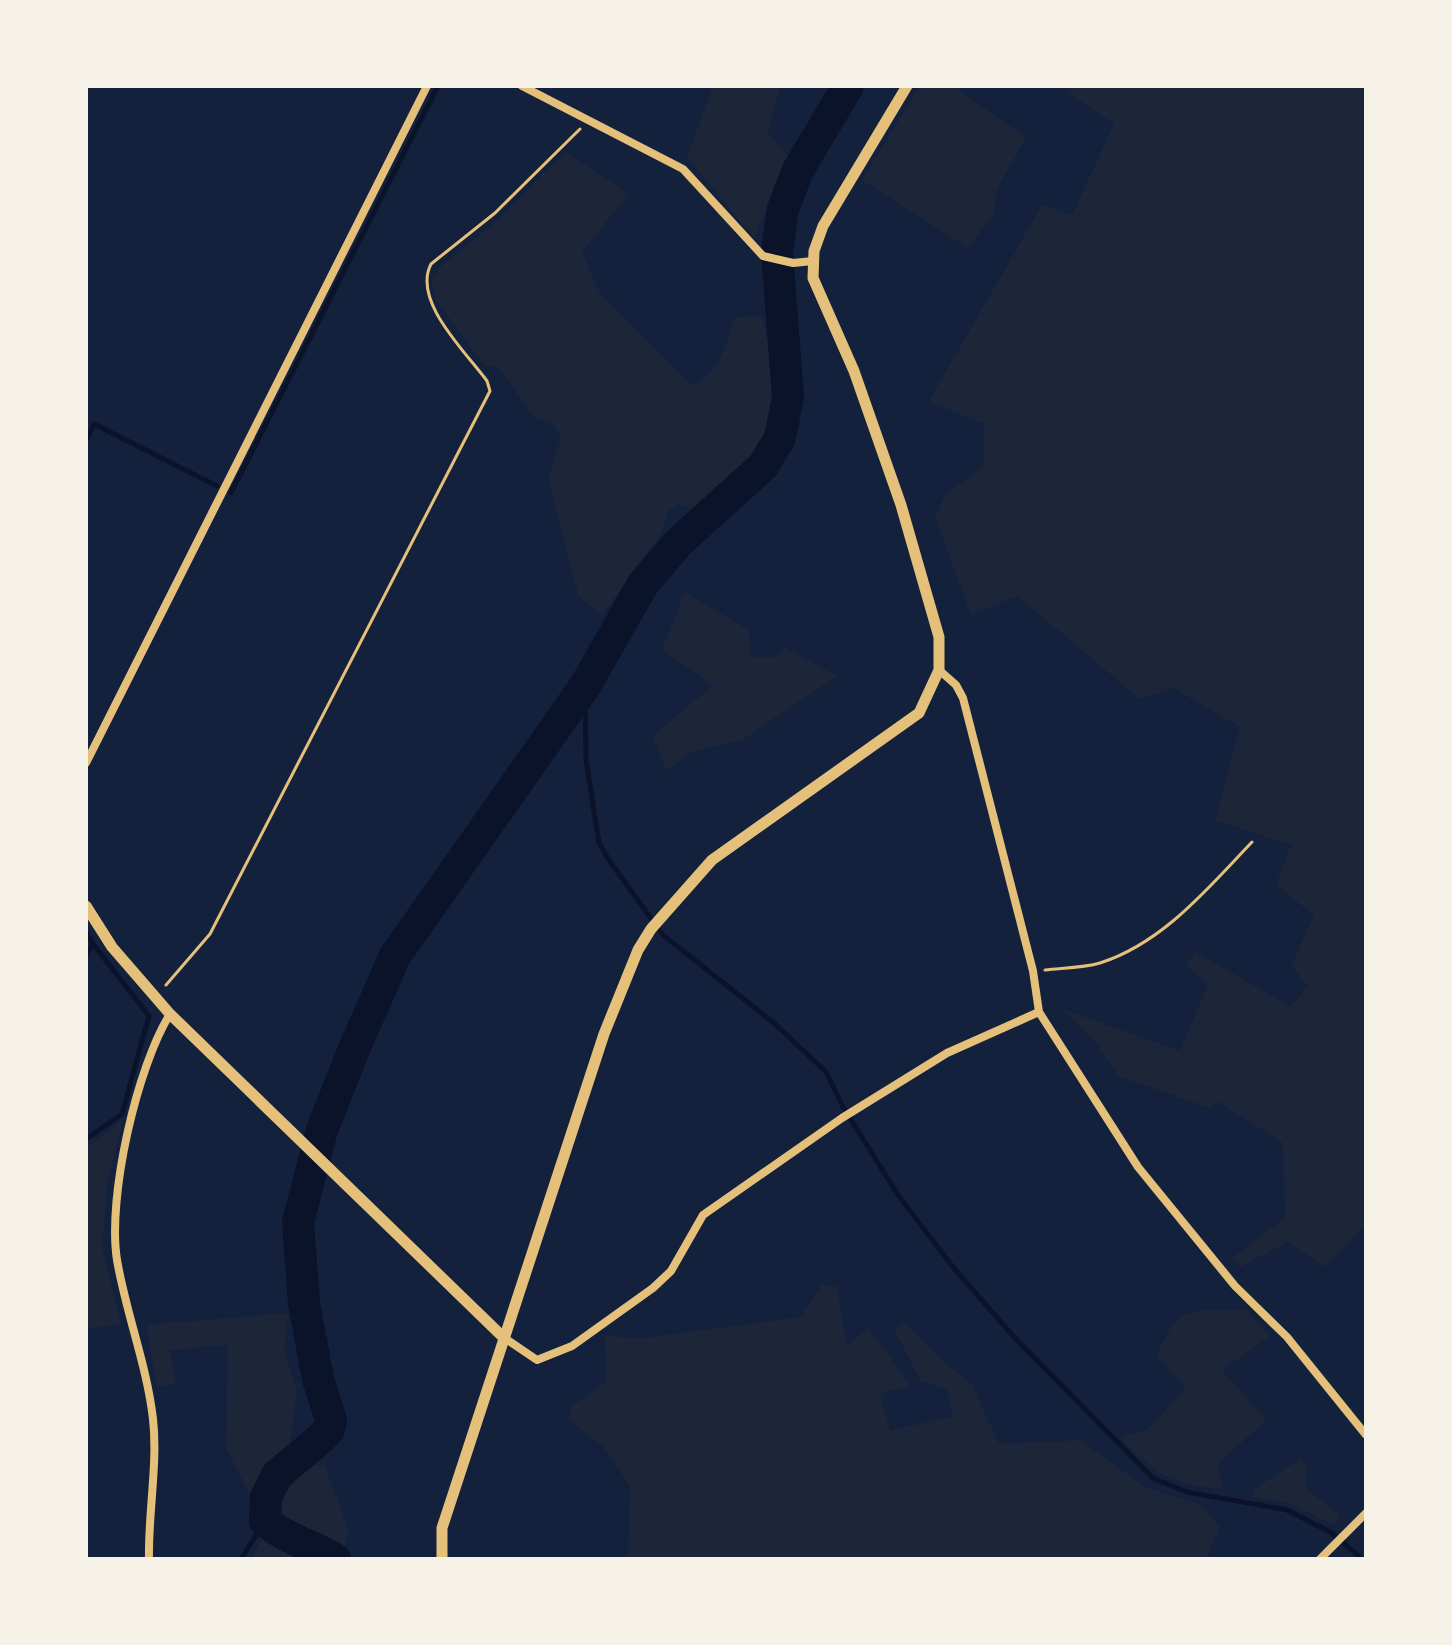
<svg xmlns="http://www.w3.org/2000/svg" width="1452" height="1645" font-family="'Alegreya Sans',sans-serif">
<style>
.green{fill:#1d2539}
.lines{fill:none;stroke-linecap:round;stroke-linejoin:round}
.stream{stroke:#0b132b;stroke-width:5}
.river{stroke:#0b132b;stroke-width:32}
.path{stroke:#e5c07b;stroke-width:3}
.minor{stroke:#e5c07b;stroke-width:8}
.tertiary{stroke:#e5c07b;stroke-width:11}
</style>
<rect width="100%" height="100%" fill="#14213d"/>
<path class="green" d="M713,86H781L767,132L788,156L754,238L687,157Z
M920,86H961L959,91L1026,137L996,191L995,212L968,248L862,180Z
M1070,86H1366V1224L1325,1267L1288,1242L1240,1267L1232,1258L1285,1218L1283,1143L1218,1102L1210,1108L1118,1076L1095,1041L1060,1008L1180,1051L1208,985L1185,965L1196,952L1291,1007L1308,986L1291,966L1314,916L1276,884L1291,845L1215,820L1240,727L1173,688L1140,699L1017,596L971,615L935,517L945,495L984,466V424L929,401L1042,205L1072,215L1114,124L1067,92Z
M566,152L629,194L582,252L600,293L690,384C719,380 726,341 735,317L762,316C772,365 795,423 755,464C737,481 715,496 696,511L678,504L669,511L660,535L602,615L579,597L548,479L561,438L554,425L534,418L500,368L484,365L434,297L432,280L439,268L497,221Z
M685,592L749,630L751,657H778L784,647L837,676L742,740L693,751L666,771L653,736L713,685L662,650Z
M123,1120L107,1184L102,1248L121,1324L86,1329V1148Z
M822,1284L837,1287L847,1346L869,1328L911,1386L880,1394L890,1431L952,1416L947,1390L921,1381L894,1329L904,1323L943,1362L971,1383L999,1444L1080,1440L1145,1487L1201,1505L1220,1528L1206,1559H628L630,1486L603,1446L568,1420L573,1405L606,1382L605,1336L644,1338L801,1317Z
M1246,1310L1270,1336L1222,1370L1266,1420L1217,1465L1224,1489C1169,1485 1159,1475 1120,1438L1149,1428L1186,1388L1157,1356C1179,1300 1191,1312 1246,1310Z
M288,1313L284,1348L297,1393L289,1446L250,1494L226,1448L228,1345L170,1350L176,1384L157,1388L146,1325Z
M1300,1459L1307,1468L1306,1488L1340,1516L1334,1525L1287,1503L1252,1497L1253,1490Z
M324,1464L349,1531L339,1559H252C268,1528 284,1469 324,1464Z"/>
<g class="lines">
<path class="stream" d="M86,441L94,424L217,486
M231,493L438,86
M585,686L586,760L599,843L611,863L663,935L774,1023L826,1072L843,1107L898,1195L953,1267L1014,1337L1153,1478L1187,1492L1287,1510L1332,1533L1362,1559
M86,932L93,944L86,955
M86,1139L122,1114L149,1016L93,944
M241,1559L265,1521"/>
<path class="river" d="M335,1559C310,1544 287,1540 265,1521L266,1497L277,1475L320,1439L329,1430L331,1420L318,1379L304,1303L298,1222L322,1130L354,1049L395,956L585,686L643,584L678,543L763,466L780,438L788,397L777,253L783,209L798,170L848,86"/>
<path class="path" d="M1045,970C1062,968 1083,968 1100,963C1163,943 1208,888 1252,842
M166,985L210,934L490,391L487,381C465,351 412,301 431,264L495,213L580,129"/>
<path class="minor" d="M522,86L683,169L763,256L793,263L813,261
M939,670L956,685L963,698L1033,971L1039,1012L1138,1167L1235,1286L1287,1337L1366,1435
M86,763L427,86
M503,1337L537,1360L572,1346L653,1288L671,1271L703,1215L842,1118L947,1053L1039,1012
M149,1559C148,1514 158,1463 153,1419C147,1366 126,1313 117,1260C107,1197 137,1067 170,1014
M1320,1559L1366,1513"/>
<path class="tertiary" d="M86,906L112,947L170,1014L503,1337
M442,1559V1528L604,1034L638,950L651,929L712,860L919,713L939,670V637L901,505L854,371L813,278L814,251L823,226L907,86"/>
</g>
<rect width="1452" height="1645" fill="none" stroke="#f6f1e7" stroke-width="176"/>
</svg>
